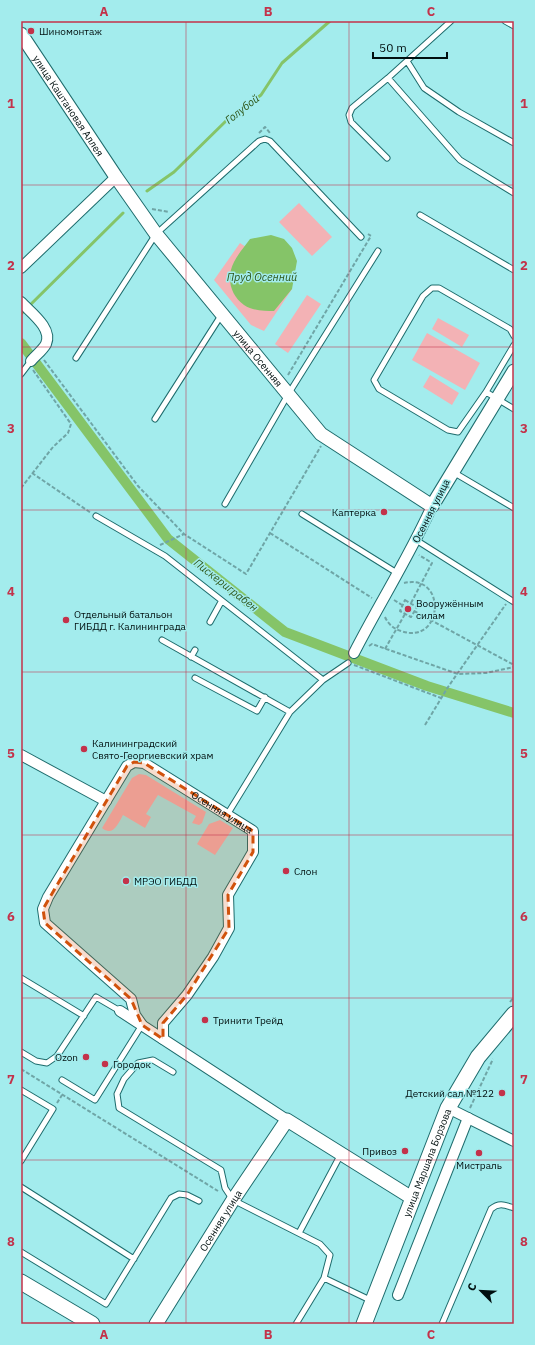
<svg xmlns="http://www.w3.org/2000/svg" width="535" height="1345" font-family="'IBM Plex Sans',sans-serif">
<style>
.green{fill:#f3b2b5}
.water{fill:#85c468}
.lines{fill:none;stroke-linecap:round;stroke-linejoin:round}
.stream{stroke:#85c468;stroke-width:3}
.canal{stroke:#85c468;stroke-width:10}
.service-casing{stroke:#1e6c6d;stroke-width:7}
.minor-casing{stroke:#1e6c6d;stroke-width:12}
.tertiary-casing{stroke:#1e6c6d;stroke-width:15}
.secondary-casing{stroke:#1e6c6d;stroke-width:17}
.path{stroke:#6fa5a6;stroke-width:2;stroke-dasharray:4 2;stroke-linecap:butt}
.service{stroke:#fff;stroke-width:5}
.minor{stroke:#fff;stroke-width:10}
.tertiary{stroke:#fff;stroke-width:13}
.secondary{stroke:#fff;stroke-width:15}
.marked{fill:#d1520c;fill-opacity:0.2;stroke:#d1520c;stroke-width:3;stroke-dasharray:8 5;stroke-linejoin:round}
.grid{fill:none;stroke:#c3324a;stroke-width:1;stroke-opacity:0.55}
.poi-dot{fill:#c3324a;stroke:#a3eced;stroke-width:1.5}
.labels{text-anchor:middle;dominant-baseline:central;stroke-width:3;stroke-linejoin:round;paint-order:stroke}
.poi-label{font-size:10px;fill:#000f0f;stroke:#a3eced;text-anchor:start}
.street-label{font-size:10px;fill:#000f0f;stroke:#a3eced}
.water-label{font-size:11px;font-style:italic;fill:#2e5719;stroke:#a3eced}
.neatline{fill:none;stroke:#c3324a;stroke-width:1.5}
.grid-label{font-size:13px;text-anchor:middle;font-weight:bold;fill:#c3324a}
</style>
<rect width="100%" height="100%" fill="#a3eced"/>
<path class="green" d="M299,203L332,237L312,256L279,222Z
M240,243L267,261L292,289L264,331L251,325L214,280Z
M307,295L321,304L288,353L275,344Z
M438,318L469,335L462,347L432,329Z
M427,333L480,363L465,390L412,360Z
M430,375L459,393L452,405L423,387Z
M139,774L146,775L206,812L202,823L199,825L192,823L196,816L158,795L146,814L151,817L145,828L123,815C118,824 113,837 102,828L132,778Z
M220,820L233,828L215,855L197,844L209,824Z"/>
<path class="water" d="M271,235L284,239L292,248L297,261L292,289L274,311C265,311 253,311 244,305C230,295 226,277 234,262C238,254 245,246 250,239Z"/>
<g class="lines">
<path class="stream" d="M147,191L174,172L229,118L261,95L282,63L330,21
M21,314L123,213"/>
<path class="canal" d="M21,343L168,539L285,632L427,686L514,713"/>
<defs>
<path id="service" d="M451,21L388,78L460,160L514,193
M505,21L514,26
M407,61L424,88L459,112L514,143
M387,158L351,122L349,115L352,108L388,78
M420,215L514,270
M514,336L510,329L439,288H432L423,296L374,380L379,389L448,430L458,432L486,392L514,345
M76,358L156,234L259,141L265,139L270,141L361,237
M21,374L31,361
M486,392L514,409
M155,419L222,314
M453,472L514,508
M225,504L289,393L378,251
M302,514L397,573
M96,516L165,556L323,680L290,712L227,815
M416,540L514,602
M210,622L221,602
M162,640L290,712
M191,657L195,650
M195,678L257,711L265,697
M323,680L348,663
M21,978L84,1016
M21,1052L36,1061L47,1063L57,1056L96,997L120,1011
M173,1072L153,1060L138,1063L124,1079L117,1094L119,1108L221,1170L225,1188L233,1200L320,1244L330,1255L324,1278L296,1324
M62,1080L95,1100L142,1025
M21,1090L53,1109L21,1161
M21,1187L134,1259
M299,1233L341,1154
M21,1252L106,1304L171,1198L179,1194L187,1195L199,1201
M324,1278L372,1301
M442,1324L491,1209C499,1202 505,1205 514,1208"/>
<g id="minor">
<path d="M21,268L116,177"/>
<path d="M21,302C30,312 53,328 46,344C43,350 35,356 31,361"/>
<path d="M354,653C379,604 409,557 432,506"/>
<path d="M21,755L106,801"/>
<path d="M120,1011L287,1120"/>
<path id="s1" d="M142,1025L135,1015L131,999L45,923L43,909L48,897L127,766L134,762L144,763L253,831V852L228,895L229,928L213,957L187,995L163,1023V1039"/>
<path d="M448,1108L514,1141"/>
<path d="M398,1295L468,1118"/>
</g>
<g id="tertiary">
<path id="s2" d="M21,34L116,177L156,234L321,434L432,506L514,371"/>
<path id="s3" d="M156,1324L233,1200L287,1120L412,1198"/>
</g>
<g id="secondary">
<path d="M21,1282L92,1324"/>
<path id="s4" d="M364,1324L448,1108L478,1057L514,1014"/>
</g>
</defs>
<use href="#service" class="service-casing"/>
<use href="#minor" class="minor-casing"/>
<use href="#tertiary" class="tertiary-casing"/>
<use href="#secondary" class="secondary-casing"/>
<path class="path" d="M259,133L265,127L270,133
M152,209L169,212
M44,360L138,486L184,534L246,574L321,446
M288,375L371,236L368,234
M32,473L91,513
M21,488L53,447L68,433L71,424L33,370
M270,533L372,598
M160,545L184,534
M394,600L402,605
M405,600L417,607L411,617L400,611Z
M411,603L432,563L419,555
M414,611L514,665
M385,617C388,624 394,629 401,631C443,646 448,573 404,583
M369,646L372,644L458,674L486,673L514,667
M385,649L405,614
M354,665L441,698
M425,725L448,687L506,604
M510,1002L514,997
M21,1069L218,1191
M57,1103L62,1095
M470,1108L493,1059"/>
<use href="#service" class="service"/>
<use href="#minor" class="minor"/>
<use href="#tertiary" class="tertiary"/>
<use href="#secondary" class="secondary"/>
</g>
<path class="marked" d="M134,762L144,763L253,831V852L228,895L229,928L187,995L163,1023V1039L142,1025L131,999L45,923L43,909L127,766Z"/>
<path class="grid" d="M186,21V1324M349,21V1324M21,185H514M21,347H514M21,510H514M21,672H514M21,835H514M21,998H514M21,1160H514"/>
<g class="poi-dot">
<circle cx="31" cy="31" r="4"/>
<circle cx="384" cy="512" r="4"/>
<circle cx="408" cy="609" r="4"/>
<circle cx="66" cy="620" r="4"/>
<circle cx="84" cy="749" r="4"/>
<circle cx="286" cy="871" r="4"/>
<circle cx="126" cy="881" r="4"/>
<circle cx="205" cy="1020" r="4"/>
<circle cx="86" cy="1057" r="4"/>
<circle cx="105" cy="1064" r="4"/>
<circle cx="502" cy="1093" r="4"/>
<circle cx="405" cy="1151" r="4"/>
<circle cx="479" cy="1153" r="4"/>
</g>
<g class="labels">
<g class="poi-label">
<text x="39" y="31">Шиномонтаж</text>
<text x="376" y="512" text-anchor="end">Каптерка</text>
<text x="416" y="603">Вооружённым<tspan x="416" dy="12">силам</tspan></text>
<text x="74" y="614">Отдельный батальон<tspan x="74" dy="12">ГИБДД г. Калининграда</tspan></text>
<text x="92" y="743">Калининградский<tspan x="92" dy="12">Свято-Георгиевский храм</tspan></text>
<text x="294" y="871">Слон</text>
<text x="134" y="881">МРЭО ГИБДД</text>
<text x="213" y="1020">Тринити Трейд</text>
<text x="78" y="1057" text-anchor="end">Ozon</text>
<text x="113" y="1064">Городок</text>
<text x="494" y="1093" text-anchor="end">Детский сал №122</text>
<text x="397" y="1151" text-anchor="end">Привоз</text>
<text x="479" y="1165" text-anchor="middle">Мистраль</text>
</g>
<g class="street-label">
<text stroke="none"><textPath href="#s2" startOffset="86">улица Каштановая Аллея</textPath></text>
<text stroke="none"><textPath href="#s2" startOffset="402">улица Осенняя</textPath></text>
<text transform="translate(431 511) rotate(-63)">Осенняя улица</text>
<text stroke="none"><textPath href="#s1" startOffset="434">Осенняя улица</textPath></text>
<text stroke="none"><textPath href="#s4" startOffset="173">улица Маршала Борзова</textPath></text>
<text stroke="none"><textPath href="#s3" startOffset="122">Осенняя улица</textPath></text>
</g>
<g class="water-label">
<text transform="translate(242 109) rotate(-38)">Голубой</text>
<text x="262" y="277">Пруд Осенний</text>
<text transform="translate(226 585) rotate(38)">Пискериграбен</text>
</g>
</g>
<rect width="535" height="1345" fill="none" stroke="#a3eced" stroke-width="44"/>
<g transform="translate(481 1291) rotate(294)" stroke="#a3eced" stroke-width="3" paint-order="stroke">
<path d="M0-3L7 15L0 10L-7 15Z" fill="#000f0f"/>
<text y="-6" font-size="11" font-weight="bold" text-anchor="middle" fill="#000f0f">С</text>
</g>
<path d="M373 52v6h74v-6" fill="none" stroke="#000f0f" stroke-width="2"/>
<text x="379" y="52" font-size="12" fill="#000f0f" stroke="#a3eced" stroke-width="3" paint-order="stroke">50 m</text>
<rect x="22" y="22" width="491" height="1301" class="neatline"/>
<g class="grid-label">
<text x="104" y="16">A</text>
<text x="268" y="16">B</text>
<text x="431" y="16">C</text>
<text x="11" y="108">1</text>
<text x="524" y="108">1</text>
<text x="11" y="270">2</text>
<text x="524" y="270">2</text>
<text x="11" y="433">3</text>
<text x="524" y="433">3</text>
<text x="11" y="596">4</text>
<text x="524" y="596">4</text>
<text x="11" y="758">5</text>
<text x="524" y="758">5</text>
<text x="11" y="921">6</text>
<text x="524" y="921">6</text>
<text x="11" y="1084">7</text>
<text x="524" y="1084">7</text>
<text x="11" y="1246">8</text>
<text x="524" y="1246">8</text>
<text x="104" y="1339">A</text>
<text x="268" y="1339">B</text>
<text x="431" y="1339">C</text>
</g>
</svg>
